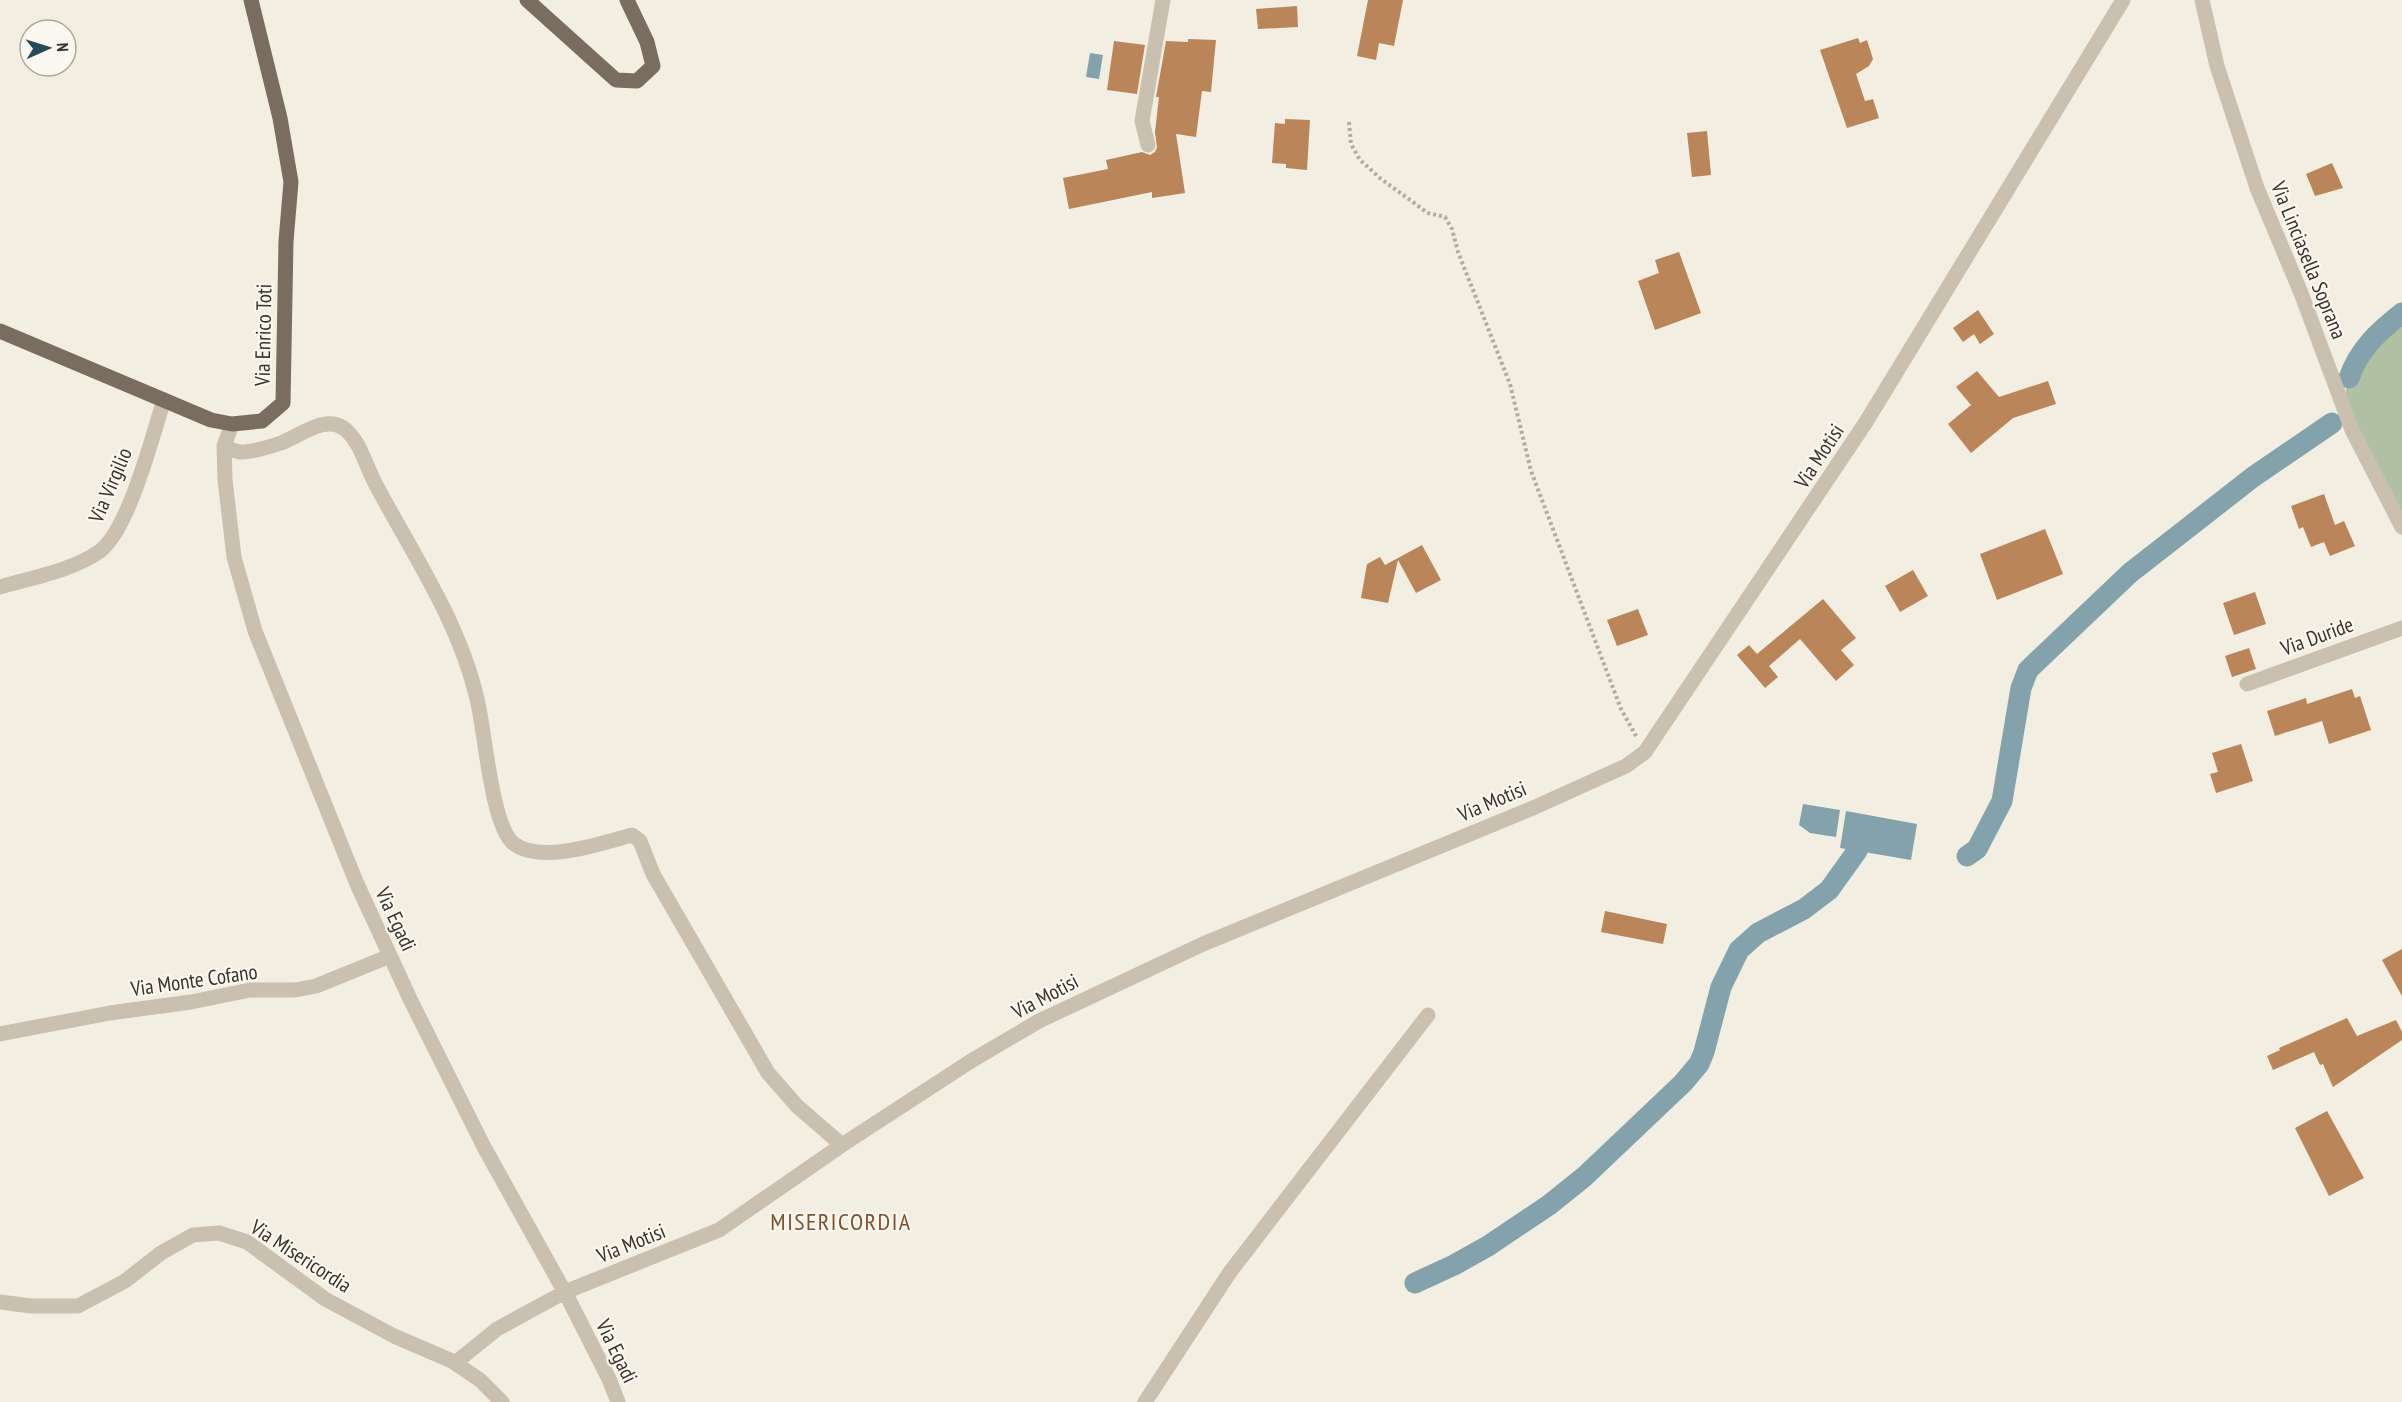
<svg xmlns="http://www.w3.org/2000/svg" width="2402" height="1402" font-family="'PT Sans Narrow',sans-serif">
<style>
.green{fill:#b0c0a3}
.water{fill:#84a2ac}
.lines{fill:none;stroke-linecap:round;stroke-linejoin:round}
.canal{stroke:#84a2ac;stroke-width:21}
.building{fill:#ba8558}
.path{stroke:#b5ab99;stroke-width:4;stroke-dasharray:3 3;stroke-linecap:butt}
.minor{stroke:#c9c0af;stroke-width:15}
.major{stroke:#796d5f;stroke-width:15}
.labels{text-anchor:middle;dominant-baseline:central;stroke-width:4.5;stroke-linejoin:round;paint-order:stroke}
.street-label{font-size:21px;fill:#39332c;stroke:#f9f7ef}
.quarter-label{font-size:24px;letter-spacing:1.5px;fill:#7f532e;stroke:#f9f7ef}
</style>
<rect width="100%" height="100%" fill="#f2eee2"/>
<path class="green" d="M2402,313V527L2342,403L2355,361L2377,333Z"/>
<path class="water" d="M1090,53L1103,55L1099,79L1086,77Z
M1803,804L1840,810L1836,837L1810,833L1799,825Z
M1846,811L1917,824L1911,860L1840,848Z"/>
<g class="lines">
<path class="canal" d="M2349,378C2359,349 2379,331 2402,313
M1967,856L1977,849L2002,801L2021,688L2028,670L2130,573L2253,477L2332,423
M1415,1283L1454,1265L1488,1246L1549,1205L1584,1177L1683,1083L1699,1064L1704,1052L1721,987L1739,950L1758,933L1804,909L1829,890L1857,851"/>
</g>
<path class="building" d="M1368,0H1403L1394,46L1379,43L1376,60L1357,56Z
M1297,6L1298,27L1258,29L1256,9Z
M1858,38L1860,43L1867,40L1873,59L1869,66L1856,74L1865,101L1873,99L1879,118L1847,128L1820,50Z
M1188,39L1216,40L1211,92L1202,91L1196,137L1176,134L1185,193L1152,198V192L1069,209L1063,178L1108,169L1106,160L1142,152L1150,155L1155,152L1157,147L1155,132L1159,97H1156L1166,41L1188,42Z
M1114,41L1145,45L1137,94L1107,90Z
M1285,119L1310,120L1307,170L1286,168V164L1272,163L1275,123L1285,124Z
M1707,131L1711,175L1692,177L1687,133Z
M2332,163L2343,188L2315,196L2306,174Z
M1679,252L1701,313L1655,330L1638,281L1659,273L1655,260Z
M1978,310L1994,334L1980,344L1974,334L1963,342L1953,328Z
M1977,371L1999,397L2048,381L2056,404L2013,418L1971,453L1948,424L1971,405L1956,387Z
M2324,494L2335,525L2344,521L2355,546L2330,556L2324,542L2311,547L2303,527L2299,529L2291,506Z
M2045,529L2063,574L1997,600L1980,554Z
M1422,545L1441,580L1416,593L1398,560L1388,603L1361,598L1367,564L1380,557L1385,565Z
M1913,570L1928,596L1900,612L1885,586Z
M2255,592L2266,624L2234,635L2223,603Z
M1823,599L1856,638L1841,650L1854,665L1836,681L1800,639L1769,666L1778,677L1765,688L1737,655L1749,645L1757,654Z
M1638,609L1648,635L1617,646L1607,620Z
M2249,648L2256,669L2232,677L2225,656Z
M2352,689L2355,698L2360,696L2371,730L2329,744L2322,721L2275,736L2267,711L2306,698L2307,704Z
M2241,744L2253,781L2216,793L2210,774L2218,772L2212,753Z
M1605,911L1667,924L1663,944L1601,932Z
M2402,949V996L2382,960Z
M2347,1018L2357,1036L2396,1020L2402,1032V1040L2333,1087L2323,1064L2320,1065L2314,1052L2273,1070L2267,1056L2280,1050L2279,1048Z
M2327,1111L2364,1178L2329,1196L2295,1128Z"/>
<g class="lines">
<path class="path" d="M1349,122L1351,144L1360,160L1381,179L1428,213L1445,217L1452,229L1458,252L1510,384L1531,471L1621,709L1636,736"/>
<path class="minor" d="M2202,0L2217,66L2257,188L2301,293L2352,430L2402,527
M1148,145L1142,121L1163,0
M232,424L224,446L225,480L234,557L255,631L357,884L410,999L484,1147L568,1298L609,1379L618,1402
M224,446C229,448 235,452 241,452C254,452 269,447 281,443C300,436 328,412 347,431C361,444 366,466 375,483C412,553 459,621 477,699C485,730 491,824 513,843C540,865 602,843 632,835L640,841L653,874L768,1073L797,1106L842,1145
M0,587C31,578 74,570 100,551C129,529 152,437 164,400
M2247,684L2402,628
M0,1034L110,1013L191,1002L250,990H295L316,986L390,956
M0,1302L31,1306H78L125,1281L161,1253L193,1235L219,1233L247,1242L325,1299L394,1336L452,1361L480,1380L502,1402
M455,1363L497,1329L565,1292L719,1230L842,1145L971,1061L1039,1021L1203,944L1533,808L1626,766L1645,752L1866,422L2123,0
M1145,1402L1230,1272L1428,1015"/>
<path class="major" d="M527,0L616,80L637,81L653,66L647,42L627,0
M0,331L211,420L232,424L262,421L283,403L286,241L291,182L280,118L251,0"/>
</g>
<g class="labels">
<g class="street-label">
<text transform="translate(2309 260) rotate(68)">Via Linciasella Soprana</text>
<text transform="translate(263 335) rotate(-89)">Via Enrico Toti</text>
<text transform="translate(1819 456) rotate(-57)">Via Motisi</text>
<text transform="translate(110 485) rotate(-67)">Via Virgilio</text>
<text transform="translate(2317 636) rotate(-20)">Via Duride</text>
<text transform="translate(1492 801) rotate(-23)">Via Motisi</text>
<text transform="translate(396 919) rotate(65)">Via Egadi</text>
<text transform="translate(194 980) rotate(-8)">Via Monte Cofano</text>
<text transform="translate(1045 996) rotate(-28)">Via Motisi</text>
<text transform="translate(631 1243) rotate(-22)">Via Motisi</text>
<text transform="translate(301 1256) rotate(33)">Via Misericordia</text>
<text transform="translate(617 1351) rotate(64)">Via Egadi</text>
</g>
<g class="quarter-label">
<text x="841" y="1221">MISERICORDIA</text>
</g>
</g>
<g transform="translate(48 48) rotate(87)"><circle r="28" fill="#f9f7ef" stroke="#aca9a1" stroke-width="1.5"/>
<path d="M0-4.5L10 22L0 15L-10 22Z" fill="#264956"/>
<text y="-9" font-size="16" font-weight="bold" text-anchor="middle" fill="#39332c">N</text>
</g>
</svg>
